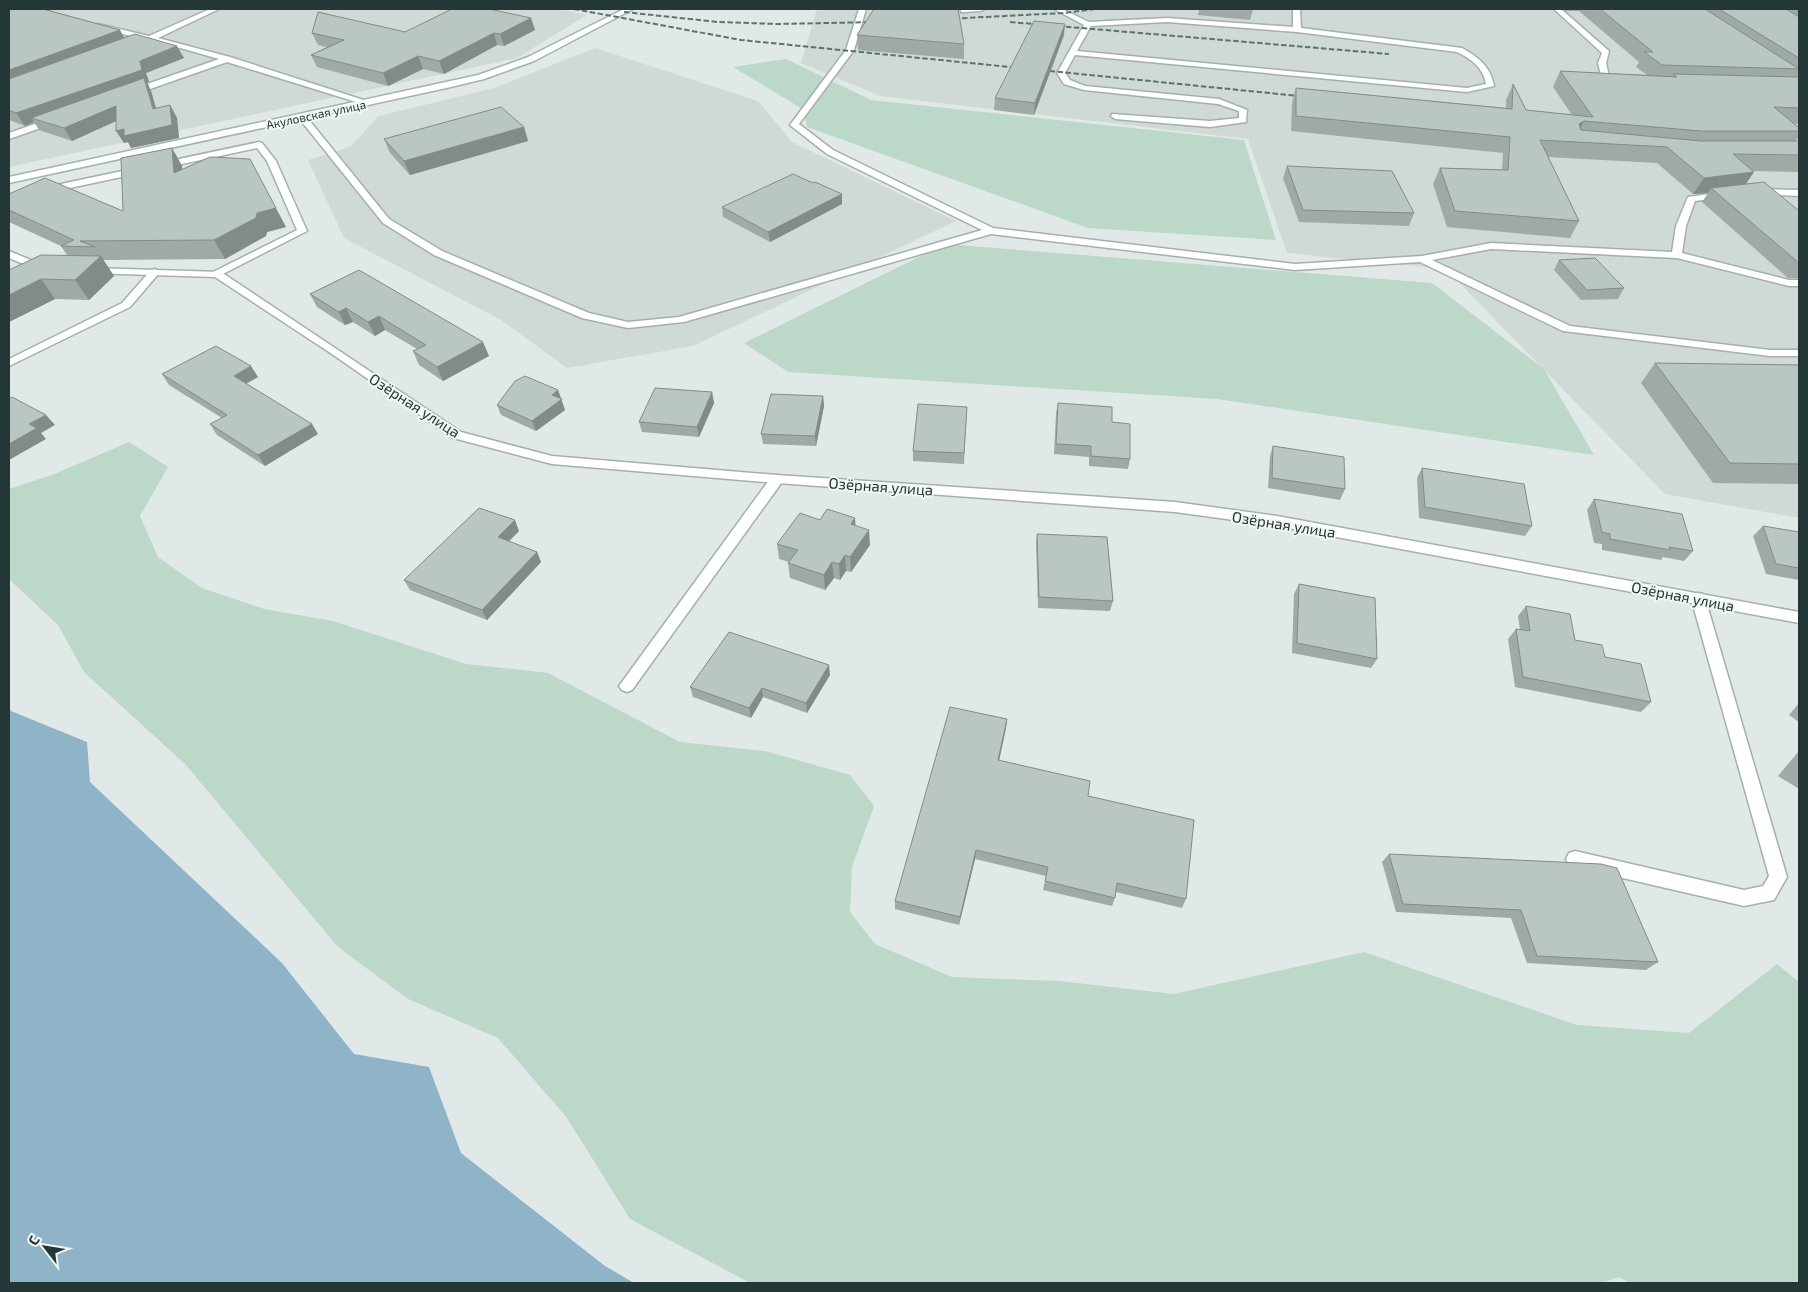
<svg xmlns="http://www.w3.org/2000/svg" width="1808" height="1292" font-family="'Exo 2',sans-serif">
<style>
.built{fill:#cfd9d6}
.green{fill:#bcd8c8}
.water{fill:#8fb4c8}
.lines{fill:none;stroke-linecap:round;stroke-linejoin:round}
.lane-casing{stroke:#a4b0ae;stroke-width:3}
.street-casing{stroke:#a4b0ae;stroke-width:3}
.secondary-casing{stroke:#a1b3b0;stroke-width:3}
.lane{fill:#fff;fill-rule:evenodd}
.street{fill:#fff;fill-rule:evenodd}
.secondary{fill:#fff;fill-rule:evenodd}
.rail{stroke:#5d7371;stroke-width:2;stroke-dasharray:5.5 2.5;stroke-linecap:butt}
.wall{fill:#9faaa8}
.shaded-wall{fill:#828b88}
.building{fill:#b9c6c3;stroke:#828b88}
.labels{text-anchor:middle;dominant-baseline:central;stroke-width:4;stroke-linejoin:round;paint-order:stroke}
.far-street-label{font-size:12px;fill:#233736;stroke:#f0f6f4}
.street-label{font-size:15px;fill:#233736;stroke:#f0f6f4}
</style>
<rect width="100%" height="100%" fill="#e0e9e7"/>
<path class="built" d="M9,9H558L587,15L517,58L9,167Z
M817,9H1799V518L1665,494L1446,269L1287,253L1248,139L880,96L801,63Z
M595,48L758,101L792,142L956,221L693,346L567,368L501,320L344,238L308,160L350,147L379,116L494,88Z"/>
<path class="green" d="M786,59L871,100L1244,140L1276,240L1088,228L807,127L804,110L733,67Z
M945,244L1432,283L1544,369L1594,455L1217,399L788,372L744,343Z
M129,442L168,467L140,516L158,557L202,588L264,609L333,621L466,664L548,673L680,742L765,751L850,775L874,806L852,867L850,912L875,944L952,977L1059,981L1174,994L1364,952L1577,1025L1689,1033L1777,964L1799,982V1283H1630L1619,1277L1601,1283H750L630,1219L567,1118L498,1038L408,999L338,947L185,764L84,672L58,625L9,579V489L52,475Z"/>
<path class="water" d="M9,707L11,711L87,742L90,782L282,963L354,1054L429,1067L461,1153L605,1266L634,1283H9Z"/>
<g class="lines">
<defs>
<path id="lane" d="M210,9H219L158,38L230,57L373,103L366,105L227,62L133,95H127V91L219,59L184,49L98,28V24L149,36Z
M859,9H866L854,50L799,124L833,150L993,228L1295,264L1422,256L1491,243L1672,252L1676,226L1688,197L1724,192L1729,195L1727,197L1695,201L1686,226L1682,253L1789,280H1799V286H1789L1677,258L1491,249L1432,260L1570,326L1770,350H1799V356H1770L1563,331L1420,262L1295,270L991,234L684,322L628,328L582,318L434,255L383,223L298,117L305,115L389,219L442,251L589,313L628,322L679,317L982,230L827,154L790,125L846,50Z
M961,9H985L981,11L964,12H961Z
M1054,9H1062L1089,22L1167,18L1293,27V9H1300L1301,28L1462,48C1478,57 1491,67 1494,86L1467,92L1075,55L1065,73L1070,80L1085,86L1219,99L1247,110L1246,122L1210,127L1115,119L1111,116L1112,114L1210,121L1239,118V111L1218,104L1084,90L1064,84L1057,73L1084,25ZM1167,22L1297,32L1457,52C1471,59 1483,67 1486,84L1467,88L1077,51L1091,26Z
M1554,9H1561L1609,51L1606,63L1609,76L1624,80V84L1602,79L1598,63L1602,53Z
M55,117L59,120L58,122L9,139V133Z
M259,142L262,143L276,161L307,231L217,277L212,274L213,272L297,230L267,161L257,148L9,201V195Z
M1756,189L1799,190V196L1753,194L1751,192Z
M155,269L160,272L130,307L9,366V359L122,303L151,270Z
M777,475L783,479L782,482L632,690L627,692L622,690L619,686L622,682L772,476Z
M1698,593L1703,594L1705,598L1787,877L1774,900L1744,906L1575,867L1569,865L1566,859L1569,853L1575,851L1744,890L1763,886L1769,876L1691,598L1693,594Z"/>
<path id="street" d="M9,251L48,267L49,269L44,272L40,271L9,258Z
M92,268L221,272L461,432L552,456L777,475L1175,502L1277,516L1799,612V623L1277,526L1175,512L777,483L552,464L453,438L332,354L215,277L88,273L87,271Z"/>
<path id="secondary" d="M624,9H633L534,61L484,79L451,87L9,183V177L478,75L528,57Z"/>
</defs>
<use href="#lane" class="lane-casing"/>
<use href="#street" class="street-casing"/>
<use href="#secondary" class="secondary-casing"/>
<use href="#lane" class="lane"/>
<use href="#street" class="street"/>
<use href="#secondary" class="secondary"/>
<path class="rail" d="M574,9L741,40L1309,97
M624,12L718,22L777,24L878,22
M946,19L1063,13L1096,9
M1010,22L1389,54"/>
</g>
<path class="wall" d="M9,9H51V11L120,30L124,38L184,58L146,73L149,82H147L151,91L156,108L170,105L177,118L179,138L131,148L128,142L124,143L116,121L72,141L39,130L34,122L25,126L9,120Z
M1199,9H1253L1250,20L1198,15Z
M1563,9H1799V124H1795L1799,128V136L1796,141H1799V172L1754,171L1746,184L1799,211V278H1788L1702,202L1708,193L1693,194L1657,163L1548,157L1579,221L1570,238L1447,227L1433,184L1440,168L1502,170L1503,153L1291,131L1292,103L1296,88L1506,108V100L1513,84L1526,110L1572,115L1553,87L1560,71L1647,75L1636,67L1639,62L1579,11H1566Z
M531,18L535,30L504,46L497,45L444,74L423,69L388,86L317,67L311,55L327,47L318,45L312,33L405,32Z
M857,35L964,44V59L858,50Z
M1064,35L1034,115L994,110L995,98Z
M524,127L528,141L410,175L390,153L384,139Z
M172,148L182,166V170L286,227L267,232L266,236L225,259L103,260L114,276L89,300L55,299L9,322V270L67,255L61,246L9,222V194L123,211Z
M1287,166L1414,213L1409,226L1299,222L1283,178Z
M842,194V204L770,242L723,217L722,207Z
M1559,260L1624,288L1618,299L1581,300L1554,270Z
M359,270L489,356L443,381L419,365L413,351L417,349L385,330L375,336L353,322L345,325L317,307L310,294Z
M1655,363L1799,365V484L1713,483L1641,383Z
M162,374L258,377L246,384L318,434L265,466L217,435L210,424L222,418L169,385Z
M558,390L565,410L536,431L501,415L497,405Z
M712,392L714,403L699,437L642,432L639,422Z
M823,396L824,406L816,446L763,444L761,434Z
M1058,403L1112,422L1130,459L1128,469L1089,466V457L1054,454L1056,413Z
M967,407L964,464L913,461V451Z
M1273,446L1345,489L1340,500L1268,488L1270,456Z
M1422,468L1532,526L1525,536L1419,518L1417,478Z
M1594,499L1693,551L1684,561L1663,557L1661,560L1602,550V544L1594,543L1587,510Z
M855,518V526L870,545L851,572L846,571L840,580L834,578L825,590L790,578L788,563L789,562L779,559L777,544L820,520Z
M1763,526L1799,532V580L1766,574L1753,536Z
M519,531L509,541L537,552L541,562L487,620L410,590L404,580Z
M1037,534L1113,601L1110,611L1038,608L1036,544Z
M1299,584L1377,659L1371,668L1292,653L1294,594Z
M1526,606L1575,640L1605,657L1651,702L1641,712L1515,687L1508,639L1516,629L1520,630L1518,616Z
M830,675L807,713L763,697L751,718L693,697L690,687Z
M1799,703V722L1789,715Z
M1007,719L1006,728L999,761L1088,796L1186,899L1182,908L1116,892L1115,898L1112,906L1043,890L1046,876L975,859L959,925L895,909V901Z
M1799,751V789L1778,776Z
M1389,854L1658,962L1646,970L1527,963L1511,918L1396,912L1382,862Z"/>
<path class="shaded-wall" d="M531,18L535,30L504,46L500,34Z
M1065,24L1064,35L1034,115L1035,103Z
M120,30L126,42L9,85V70Z
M494,33L497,45L444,74L439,61Z
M177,46L184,58L146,73L149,82H147L151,91L160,122L153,109L146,83L31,118L34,122L25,126L16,113Z
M418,56L423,69L388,86L383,73Z
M170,105L177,118L179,138L131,148L128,142L124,143L116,131Z
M116,106L123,118L72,141L64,128Z
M1584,121L1576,137L1579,124Z
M524,127L528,141L410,175L404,161Z
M172,148L182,166L185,192L174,173Z
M1754,172L1743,188H1711L1708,193L1693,194L1704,178Z
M842,194V204L770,242L768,232Z
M276,208L286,227L267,232L266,236L225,259L214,240L257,213Z
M101,256L114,276L89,300L75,280Z
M41,279L55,299L9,322V295Z
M346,308L353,322L345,325L339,312Z
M379,316L385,330L375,336L368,322Z
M483,342L489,356L443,381L437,367Z
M251,366L258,377L240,387L234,376Z
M558,390L565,410L536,431L532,421L552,395Z
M712,392L714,403L699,437L697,427Z
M823,396L824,406L816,446L815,436Z
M46,415L55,425L41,433L46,439L9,460V444L29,424Z
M312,424L318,434L265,466L258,455Z
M855,518L856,533L851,524Z
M515,520L519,531L502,548L498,537Z
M869,530L870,545L851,572L850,557Z
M537,552L541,562L487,620L482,610Z
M845,555L846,571L840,580L839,564Z
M832,562L834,578L825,590L824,575Z
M829,665L830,675L807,713L806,703Z
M762,688L763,697L751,718L749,708Z
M1007,719L1006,728L997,770L998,760Z
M976,850L975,859L959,925L960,917Z"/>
<path class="building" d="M9,9H43L120,30L9,70Z
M452,9H489L531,18L500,34L494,33L439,61L418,56L383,73L311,55L344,40L312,33L318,12L405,32Z
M874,9H958L964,44L857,35Z
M1600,9H1705L1799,69L1662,65L1644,52H1653Z
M1719,9H1786L1799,17V58Z
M1034,21L1065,24L1035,103L995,98Z
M135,34L177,46L140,61L142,70L16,113L9,110V79Z
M1560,71L1677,77L1673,74L1799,77V108L1774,107L1799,128V131H1701L1584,121L1579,124L1581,130L1701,141H1799V155L1733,154L1754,172L1704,178L1667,147L1540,140L1579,221L1455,211L1440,168L1508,170L1510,137L1296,116V88L1512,109L1513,84L1526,110L1593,117Z
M144,78L153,109L170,105L172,125L124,136V129L116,131V106L64,128L31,118Z
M501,107L524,127L404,161L384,139Z
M172,148L174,173L210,157L250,159L276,208L257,213L256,218L214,240L80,241L95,247L61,246L74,240L9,210V194L45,178L123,211L121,158Z
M1287,166L1392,171L1414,213L1303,210Z
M793,174L813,183L815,182L842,194L768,232L722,207Z
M1764,182L1799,211V263L1711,188Z
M41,255L101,256L75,280L41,279L9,295V270Z
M1595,258L1624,288L1587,290L1559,260Z
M359,270L483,342L437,367L413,351L426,345L379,316L368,322L346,308L339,312L310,294Z
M216,346L251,366L234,376L312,424L258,455L210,424L227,415L162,374Z
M1655,363L1799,365V464L1730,463Z
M525,376L558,390L552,395L562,399L532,421L497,405L515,381Z
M655,388L712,392L697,427L639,422Z
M771,394L823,396L815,436L761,434Z
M12,397L46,415L29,424L37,428L9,444V399Z
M1058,403L1112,407V422L1130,424V459L1091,456V446L1056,444Z
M918,404L967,407L964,453L913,451Z
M1273,446L1344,457L1345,489L1272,478Z
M1422,468L1524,484L1532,526L1425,507Z
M1594,499L1682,514L1693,551L1669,547L1670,550L1610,539V534L1602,532Z
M479,508L515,520L498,537L537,552L482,610L404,580Z
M827,509L855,518L851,524L869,530L850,557L845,555L839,564L832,562L824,575L788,563L798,550L777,544L800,513L820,520Z
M1763,526L1799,532V568L1776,564Z
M1037,534L1107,537L1113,601L1039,597Z
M1299,584L1375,598L1377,659L1297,643Z
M1526,606L1570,614L1575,640L1602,645L1605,657L1641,664L1651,702L1523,677L1516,629L1530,631Z
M729,632L829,665L806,703L762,688L749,708L690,687Z
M950,707L1007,719L998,760L1090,781L1088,796L1194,820L1186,899L1117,883L1115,898L1045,881L1048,867L976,850L960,917L895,901Z
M1389,854L1601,864L1617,868L1658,962L1537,956L1521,910L1403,904Z"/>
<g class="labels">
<g class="far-street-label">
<text transform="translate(316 114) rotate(-12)">Акуловская улица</text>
</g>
<g class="street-label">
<text transform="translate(415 405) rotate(33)">Озёрная улица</text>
<text transform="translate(881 486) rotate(4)">Озёрная улица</text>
<text transform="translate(1284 524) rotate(9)">Озёрная улица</text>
<text transform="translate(1683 596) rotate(11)">Озёрная улица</text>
</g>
</g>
<rect width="1808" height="1292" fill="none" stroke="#233736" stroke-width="20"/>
<g transform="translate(45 1247) rotate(301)" stroke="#f0f6f4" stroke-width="4" paint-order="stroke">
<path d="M0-4L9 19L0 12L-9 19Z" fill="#233736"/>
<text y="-8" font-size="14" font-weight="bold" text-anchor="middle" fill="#233736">С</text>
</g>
</svg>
